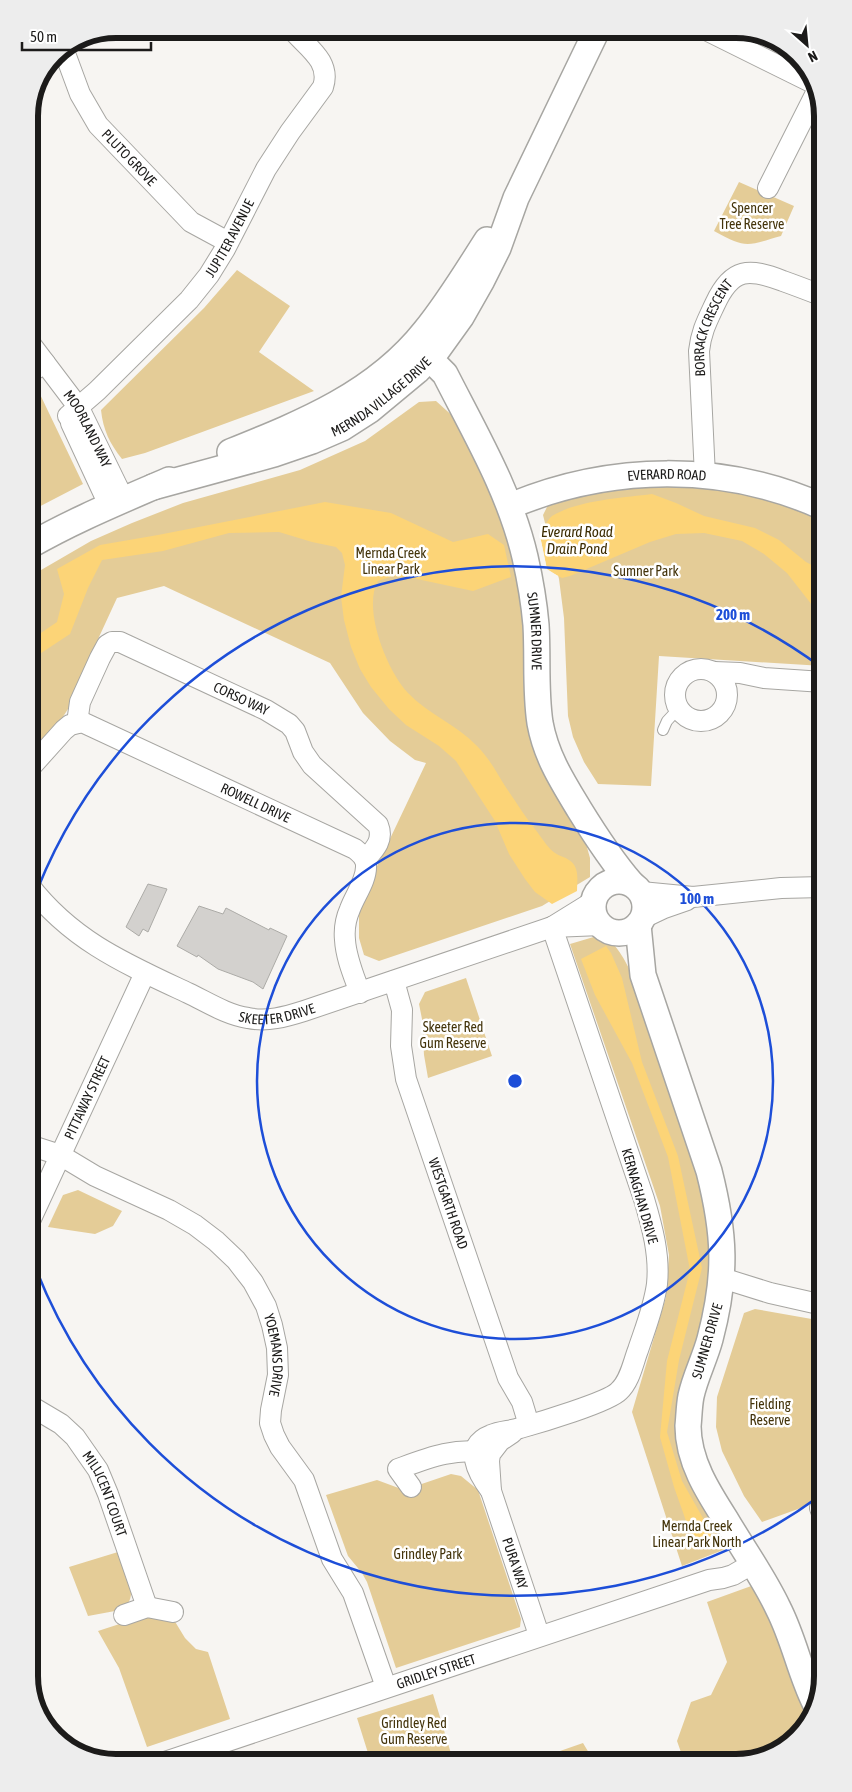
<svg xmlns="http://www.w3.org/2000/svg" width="852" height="1792" font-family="'Asap Condensed',sans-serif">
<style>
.green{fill:#e4cc97}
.water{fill:#fcd477}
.pier{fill:#f7f5f2}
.building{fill:#d3d1ce;stroke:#acaba7}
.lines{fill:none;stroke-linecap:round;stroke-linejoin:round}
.service-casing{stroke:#a7a6a2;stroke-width:12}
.minor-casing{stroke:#a7a6a2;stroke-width:22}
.tertiary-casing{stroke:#a7a6a2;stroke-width:28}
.service{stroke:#fff;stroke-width:10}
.minor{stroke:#fff;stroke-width:20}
.tertiary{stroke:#fff;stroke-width:25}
.ring{fill:none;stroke:#1d4ed8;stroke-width:2.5}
.labels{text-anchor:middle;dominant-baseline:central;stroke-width:5;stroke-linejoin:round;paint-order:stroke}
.street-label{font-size:14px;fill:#1c1b1a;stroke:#fff}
.park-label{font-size:14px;fill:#43330a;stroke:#fff}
.water-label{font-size:15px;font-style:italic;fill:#3d2d03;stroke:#fff}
.rim{fill:none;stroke:#1c1b1a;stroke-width:6}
.centre{fill:#1d4ed8;stroke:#fff;stroke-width:2.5}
.ring-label{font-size:15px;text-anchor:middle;font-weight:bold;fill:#1d4ed8;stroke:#fff;stroke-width:5;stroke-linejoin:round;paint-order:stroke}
</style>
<rect width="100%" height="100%" fill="#f7f5f2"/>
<path class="green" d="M739,182L794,206L781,236C746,246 747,249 714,231Z
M237,270L290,306L259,352L314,391L145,453L122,459C110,444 103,430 101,410L204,308Z
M37,388L83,484L29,512V392Z
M436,401L456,419L506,519L526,629L590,858V877L542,906L379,961L364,955L359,938V904L426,763L415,760L390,741L363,713L330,663L164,586L117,598L81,676L68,709L50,737L29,760V577L91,541L132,523L183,503L300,470L365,441L419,402Z
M628,485H689L760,496L823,519V666L659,656L651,786L598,784L584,762L573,737L568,716L564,618L559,579L543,515L550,501Z
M597,936C614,937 624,959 631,972L691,1154L707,1210L712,1274L707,1310L677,1405L731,1547L682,1566L632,1412L666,1297L669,1255L660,1206L570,944Z
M466,978L492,1056L428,1078L424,1055L422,1019L419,1004L425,992Z
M78,1190L122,1211L113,1226L95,1234L48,1227L63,1195Z
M755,1309L823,1321V1500L762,1522L744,1496L722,1451L716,1427L717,1397L744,1313Z
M451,1474L461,1476L478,1490L521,1619L520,1627L396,1668L367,1582L362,1573L348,1556L326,1495L377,1480L404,1490Z
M118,1552C125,1571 145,1604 115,1611C106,1613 97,1614 88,1616L69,1567Z
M754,1585L772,1616L801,1698L807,1726L791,1739L747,1757L683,1758L677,1741L691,1702L711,1695L727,1662L707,1602Z
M141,1617L174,1620L185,1638L196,1649L208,1652L230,1719L147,1747L119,1668L98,1631Z
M433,1694L453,1760L368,1761V1753L357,1718Z
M583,1743L592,1758L537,1759Z"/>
<path class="water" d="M652,494L676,503L704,516L755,528L779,540L806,562L823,571V614L812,605L787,573L764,554L742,541L704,533L676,534L650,542L570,576L562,578L547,570L540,536C543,530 547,520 552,516C578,500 622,498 652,494Z
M325,502L391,513L453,542L488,534L504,545L511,577L473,591L417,579L393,576L378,581C362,608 387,671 408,693C428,714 457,725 477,746C489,758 497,773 505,786C516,802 526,818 538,833C543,840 549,849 555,853C559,856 565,857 569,860C580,867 577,880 577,891L552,904L535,892L525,879L509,854L495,821L456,761L439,746L406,725L389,709L371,687L360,669L351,647L344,620L341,597L345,565L342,553L336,547L312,542L279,532L229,533L163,551L102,560L88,588L70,634L29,661V641L57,622L64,594L57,569L100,545L158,535Z
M606,946L611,953L622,978L642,1062L678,1156L702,1268L679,1360L667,1432L682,1481L708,1527L712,1540L703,1546L691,1535L674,1487L660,1437L667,1361L690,1270L668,1157L632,1063L595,995L581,959Z"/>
<path class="pier" d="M546,526L540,536L547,569L558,576L555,577L545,570L537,536L542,527Z"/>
<path class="building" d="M148,884L167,889L148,932L143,929L139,936L126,927Z
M199,906L223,914L226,908L269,930L270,928L287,936L263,989L253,982L218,969L198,955L197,957L177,946Z"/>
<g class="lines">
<defs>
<path id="service" d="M663,730L667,721L679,708"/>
<g id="minor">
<path d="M704,29L817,85"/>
<path id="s1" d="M63,48L80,94L98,125L191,222L228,242"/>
<path d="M768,188L818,89"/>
<path id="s2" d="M29,342L79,408L123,498"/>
<path d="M29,373L45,363"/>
<path id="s3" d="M68,416L97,391L189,300L209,275L225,249L266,169L290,132L323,87C331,63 310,49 295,33"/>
<path d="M71,423L109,505"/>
<path id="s4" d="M705,476L699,351C701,332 707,321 715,304C732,267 749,268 783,281C797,286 810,291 823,296"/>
<circle cx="701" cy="695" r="26"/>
<path d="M714,672L740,673L764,678L823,682"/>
<path id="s5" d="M77,723L80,702L100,658L107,645L112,642H120L266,710L289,724L295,731L303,752L312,765L378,825C384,840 375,849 365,860"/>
<path id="s6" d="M29,769L64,730L70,725L82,722L355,849C360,853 366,858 366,865C367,880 355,895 350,909C346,918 344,930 345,940C346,958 354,976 360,993"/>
<path id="s7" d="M29,885C72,941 126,964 188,993C207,1002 227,1015 248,1018C267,1022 285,1017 304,1011L552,927L594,901"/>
<path d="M641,892L693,897L781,888L823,887"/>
<path d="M643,918L664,908L687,900"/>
<path d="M552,927L601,925"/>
<path id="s8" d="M394,981L402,1010L401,1046L406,1079L508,1378L522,1402L529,1425"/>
<path id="s9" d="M29,1145L60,1155L95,1176L169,1210L195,1225L216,1241L236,1260L253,1282L266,1306L272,1325L277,1348L278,1375L271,1410L270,1423L274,1435L280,1447L304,1480L332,1559L353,1593L386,1687"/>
<path id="s10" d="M29,1223L145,973"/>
<path d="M722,1278L770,1293L823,1305"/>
<path id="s11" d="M29,1405L61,1424L75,1437L98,1470L108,1494L147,1607"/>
<path id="s12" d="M512,1433L500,1441L490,1454L489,1461L491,1491L539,1635"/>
<path d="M411,1487L398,1469C428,1458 455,1447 488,1453"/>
<path d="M491,1491C478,1474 462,1446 491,1435C500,1431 511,1431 520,1428C538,1423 609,1402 619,1391C630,1381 633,1363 638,1350C645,1329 654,1307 657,1284C660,1255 652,1226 644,1199L552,927"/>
<path d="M820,1508L823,1516"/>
<path d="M124,1615L147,1607L173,1612"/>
<path id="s13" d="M162,1763L709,1580L723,1578L733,1575L752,1564"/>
</g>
<g id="tertiary">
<path id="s14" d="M414,352L429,358L445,374C475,433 510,492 525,557C530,579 534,602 536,625C538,658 535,690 540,723C546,756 562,781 579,809C595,835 611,860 631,883"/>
<path d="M230,452C302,423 375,394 425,331C448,303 467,271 487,240"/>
<path id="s15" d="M153,487L274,454L312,441L342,428L370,410L417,371L438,349L461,317L482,280L498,248L516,198L597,30"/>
<path id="s16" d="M510,506C610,464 724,462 823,507"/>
<path d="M29,546C74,520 121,501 169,480"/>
<circle cx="619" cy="907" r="26"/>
<path d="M638,925L643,975L709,1171C725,1234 727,1275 710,1339C705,1358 695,1377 691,1396C689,1406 689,1417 688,1426C688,1461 708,1492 726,1520C743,1549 764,1578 778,1608C794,1639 800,1673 815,1703"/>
</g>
</defs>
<use href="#service" class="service-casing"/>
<use href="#minor" class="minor-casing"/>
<use href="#tertiary" class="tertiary-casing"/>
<use href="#service" class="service"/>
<use href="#minor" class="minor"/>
<use href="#tertiary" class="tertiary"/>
</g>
<g class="ring">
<circle cx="515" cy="1081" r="258"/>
<path d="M821 1495A515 515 0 0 1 30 1253M30 909A515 515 0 0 1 821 667"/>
</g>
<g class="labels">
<g class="street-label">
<text stroke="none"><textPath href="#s1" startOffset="130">PLUTO GROVE</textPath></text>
<text stroke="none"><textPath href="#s3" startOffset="242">JUPITER AVENUE</textPath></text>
<text stroke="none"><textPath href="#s4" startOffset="151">BORRACK CRESCENT</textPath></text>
<text stroke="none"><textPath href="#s15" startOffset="248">MERNDA VILLAGE DRIVE</textPath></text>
<text stroke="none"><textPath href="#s2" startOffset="105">MOORLAND WAY</textPath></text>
<text stroke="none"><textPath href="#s16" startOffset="161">EVERARD ROAD</textPath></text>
<text stroke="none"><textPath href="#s14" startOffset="314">SUMNER DRIVE</textPath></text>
<text stroke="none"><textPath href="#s5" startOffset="232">CORSO WAY</textPath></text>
<text stroke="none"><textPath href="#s6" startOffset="264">ROWELL DRIVE</textPath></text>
<text stroke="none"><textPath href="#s7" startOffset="289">SKEETER DRIVE</textPath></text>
<text stroke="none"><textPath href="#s10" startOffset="138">PITTAWAY STREET</textPath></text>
<text transform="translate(640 1196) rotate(74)">KERNAGHAN DRIVE</text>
<text stroke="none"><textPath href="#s8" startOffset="231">WESTGARTH ROAD</textPath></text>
<text transform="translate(707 1341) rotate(-74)">SUMNER DRIVE</text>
<text stroke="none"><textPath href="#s9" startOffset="344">YOEMANS DRIVE</textPath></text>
<text stroke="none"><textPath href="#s11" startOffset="121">MILLICENT COURT</textPath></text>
<text stroke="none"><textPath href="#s12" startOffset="144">PURA WAY</textPath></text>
<text stroke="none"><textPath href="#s13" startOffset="289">GRIDLEY STREET</textPath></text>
</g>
<g class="park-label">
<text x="752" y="208">Spencer<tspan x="752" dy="16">Tree Reserve</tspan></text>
<text x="391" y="553">Mernda Creek<tspan x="391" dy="16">Linear Park</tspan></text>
<text x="646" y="571">Sumner Park</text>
<text x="453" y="1027">Skeeter Red<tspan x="453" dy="16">Gum Reserve</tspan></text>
<text x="770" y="1404">Fielding<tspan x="770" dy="16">Reserve</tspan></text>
<text x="697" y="1526">Mernda Creek<tspan x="697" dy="16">Linear Park North</tspan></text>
<text x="428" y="1554">Grindley Park</text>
<text x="414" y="1723">Grindley Red<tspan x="414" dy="16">Gum Reserve</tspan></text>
</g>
<g class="water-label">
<text x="577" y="531">Everard Road<tspan x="577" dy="17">Drain Pond</tspan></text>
</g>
</g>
<path d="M0 0H852V1792H0ZM116 38H736A78 78 0 0 1 814 116V1676A78 78 0 0 1 736 1754H116A78 78 0 0 1 38 1676V116A78 78 0 0 1 116 38Z" fill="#ededed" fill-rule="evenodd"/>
<path class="rim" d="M116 38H736A78 78 0 0 1 814 116V1676A78 78 0 0 1 736 1754H116A78 78 0 0 1 38 1676V116A78 78 0 0 1 116 38Z"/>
<circle cx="515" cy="1081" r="8" class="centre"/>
<g class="ring-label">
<text x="733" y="620">200 m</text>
<text x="697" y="904">100 m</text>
</g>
<g transform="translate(807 45) rotate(153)" stroke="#ffffff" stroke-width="4" paint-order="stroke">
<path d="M0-4L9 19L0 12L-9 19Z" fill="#1c1b1a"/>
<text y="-8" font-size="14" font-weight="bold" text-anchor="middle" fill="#1c1b1a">N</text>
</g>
<path d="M22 42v8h129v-8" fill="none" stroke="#1c1b1a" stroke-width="2.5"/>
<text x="30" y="42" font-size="15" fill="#1c1b1a" stroke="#ffffff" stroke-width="4" paint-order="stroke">50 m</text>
</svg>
